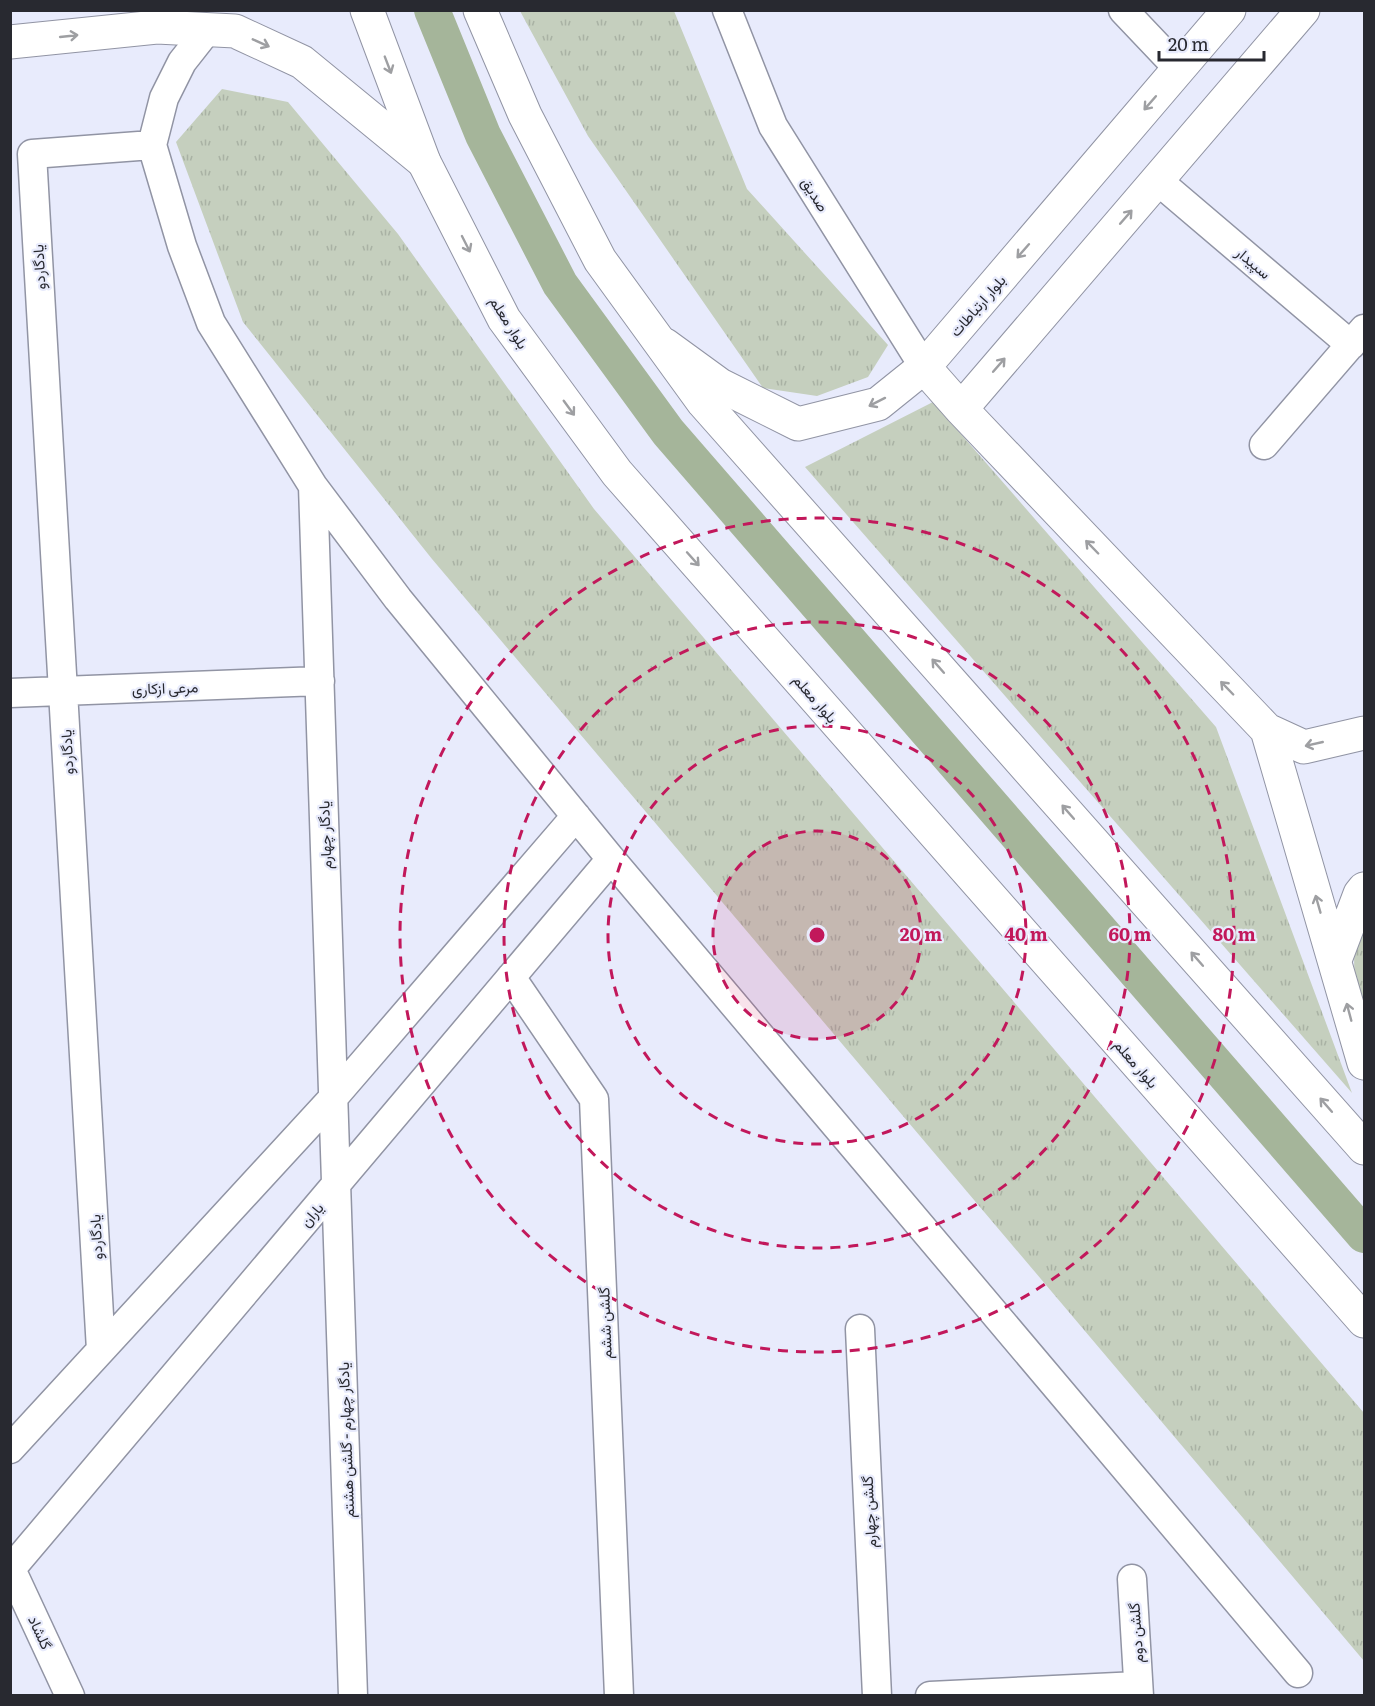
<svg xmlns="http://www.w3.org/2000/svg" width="1375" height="1706" font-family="Literata,Vazirmatn,serif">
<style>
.grass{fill:url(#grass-tufts)}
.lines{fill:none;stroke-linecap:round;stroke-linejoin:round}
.canal{stroke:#a5b59a;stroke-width:36}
.minor-casing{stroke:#9194a4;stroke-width:31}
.tertiary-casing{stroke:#9194a4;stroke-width:35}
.secondary-casing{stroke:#9194a4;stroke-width:35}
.primary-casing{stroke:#9194a4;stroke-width:35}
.minor{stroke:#fff;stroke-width:28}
.tertiary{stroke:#fff;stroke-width:33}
.secondary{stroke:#fff;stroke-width:33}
.primary{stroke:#fff;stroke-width:33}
.oneway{stroke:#9e9fa2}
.ring{fill:none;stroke:#c2185b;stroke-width:3;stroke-dasharray:10 8}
.labels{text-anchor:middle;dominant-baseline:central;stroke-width:4.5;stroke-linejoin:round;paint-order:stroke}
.street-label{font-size:15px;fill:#282930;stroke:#e8ebfc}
.centre{fill:#c2185b;stroke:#e8ebfc;stroke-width:3}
.ring-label{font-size:18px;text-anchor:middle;font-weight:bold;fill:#c2185b;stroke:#e8ebfc;stroke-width:4.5;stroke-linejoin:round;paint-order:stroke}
</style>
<defs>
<pattern id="grass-tufts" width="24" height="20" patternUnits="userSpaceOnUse" patternTransform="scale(1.5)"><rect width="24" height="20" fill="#c5cfbe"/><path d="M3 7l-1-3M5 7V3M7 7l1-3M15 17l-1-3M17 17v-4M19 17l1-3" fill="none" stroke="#a9b2a4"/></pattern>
</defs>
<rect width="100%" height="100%" fill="#e8ebfc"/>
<path class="grass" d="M520,11H674L747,189L888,345L868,377L817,396L763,388L588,136Z
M222,89L288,102L398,234L594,509L1364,1413V1661L432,559L243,322L176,142Z
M933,402L1216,727L1352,1093L805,467Z
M1364,918V1005C1350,970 1353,957 1360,922Z"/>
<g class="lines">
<path class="canal" d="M432,10L483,135L560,284L668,432L1364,1235"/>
<defs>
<path id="minor" d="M727,10L773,126L924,367
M1123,10L1179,69
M152,145L164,98L182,62L208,29
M1157,180L1351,345
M1264,445L1364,329
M313,486L353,1696
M10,693L320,681
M511,977L594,1099L619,1696
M860,1329L877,1696
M101,1350L32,154L152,145L182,246L211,323L313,486L398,599L611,859L1298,1673
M10,1449L333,1098L576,816
M11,1569L70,1696
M10,1570L611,859
M1132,1579L1139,1696
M930,1696L1138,1686"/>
<path id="tertiary" d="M665,345L720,385L798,424L878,404L924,367L1229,10
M924,367L961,409L1267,730L1364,1063
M961,409L1303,10
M1267,730L1304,747L1364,733
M1335,960L1360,894L1364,889"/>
<path id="secondary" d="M10,42L157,27L235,31L302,62L424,162"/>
<path id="primary" d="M367,10L424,162L504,319L617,473L1364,1321
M480,10L525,115L600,260L703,402L1364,1148"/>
</defs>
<use href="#minor" class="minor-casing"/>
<use href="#tertiary" class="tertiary-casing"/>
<use href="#secondary" class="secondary-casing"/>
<use href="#primary" class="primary-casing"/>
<use href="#minor" class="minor"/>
<use href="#tertiary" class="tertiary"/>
<use href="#secondary" class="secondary"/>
<use href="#primary" class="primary"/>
</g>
<defs><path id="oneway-shaft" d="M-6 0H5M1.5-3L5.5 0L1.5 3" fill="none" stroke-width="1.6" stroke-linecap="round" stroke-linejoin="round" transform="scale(1.5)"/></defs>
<g class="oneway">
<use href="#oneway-shaft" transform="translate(69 36) rotate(-6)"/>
<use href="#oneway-shaft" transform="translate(261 43) rotate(24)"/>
<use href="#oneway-shaft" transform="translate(388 65) rotate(69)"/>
<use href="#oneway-shaft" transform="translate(1150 103) rotate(131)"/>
<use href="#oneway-shaft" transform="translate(1126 217) rotate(-49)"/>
<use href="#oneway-shaft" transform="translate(466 244) rotate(63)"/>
<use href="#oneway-shaft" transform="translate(1023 251) rotate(131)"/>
<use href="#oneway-shaft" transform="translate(999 365) rotate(-49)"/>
<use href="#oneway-shaft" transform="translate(877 402) rotate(153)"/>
<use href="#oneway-shaft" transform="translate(569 408) rotate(54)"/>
<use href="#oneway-shaft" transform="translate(1092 547) rotate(-134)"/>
<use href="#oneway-shaft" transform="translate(693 559) rotate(48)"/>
<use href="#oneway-shaft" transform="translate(938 666) rotate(-131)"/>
<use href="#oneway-shaft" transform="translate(1227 688) rotate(-134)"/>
<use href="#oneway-shaft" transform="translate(1314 744) rotate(167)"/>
<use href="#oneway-shaft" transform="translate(1068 812) rotate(-131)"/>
<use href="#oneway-shaft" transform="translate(1318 904) rotate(-106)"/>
<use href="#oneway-shaft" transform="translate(1197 959) rotate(-131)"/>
<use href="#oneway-shaft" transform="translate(1349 1012) rotate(-105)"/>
<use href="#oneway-shaft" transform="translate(1326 1105) rotate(-131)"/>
</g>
<circle cx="817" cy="935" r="104" fill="#c2185b" fill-opacity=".12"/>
<g class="ring">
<circle cx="817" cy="935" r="104"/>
<circle cx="817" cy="935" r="209"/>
<circle cx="817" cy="935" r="313"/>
<circle cx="817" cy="935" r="417"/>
</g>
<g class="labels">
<g class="street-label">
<text transform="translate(816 194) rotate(58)">صدیق</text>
<text transform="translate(1254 262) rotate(40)">سپیدار</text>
<text transform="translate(38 267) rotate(-93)">یادگار‌دو</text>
<text transform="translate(977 305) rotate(-49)">بلوار ارتباطات</text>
<text transform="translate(510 322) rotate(58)">بلوار معلم</text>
<text transform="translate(165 687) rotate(-2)">مرعی ازکاری</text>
<text transform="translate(816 698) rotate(49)">بلوار معلم</text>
<text transform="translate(66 752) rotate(-93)">یادگار‌دو</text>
<text transform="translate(324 835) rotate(-92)">یادگار چهارم</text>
<text transform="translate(1137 1063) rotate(49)">بلوار معلم</text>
<text transform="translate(311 1214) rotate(-50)">یاران</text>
<text transform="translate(95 1237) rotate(-93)">یادگار‌دو</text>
<text transform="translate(604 1323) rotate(-92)">گلشن ششم</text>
<text transform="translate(345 1440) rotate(-92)">یادگار چهارم - گلشن هشتم</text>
<text transform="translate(868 1512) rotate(-93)">گلشن چهارم</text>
<text transform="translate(41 1632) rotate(65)">گلشاد</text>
<text transform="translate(1135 1633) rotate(-94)">گلشن دوم</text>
</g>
</g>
<circle cx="817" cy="935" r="9" class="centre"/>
<g class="ring-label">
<text x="921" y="941">20 m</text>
<text x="1026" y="941">40 m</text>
<text x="1130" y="941">60 m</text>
<text x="1234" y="941">80 m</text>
</g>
<rect width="1375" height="1706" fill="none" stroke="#282930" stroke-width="24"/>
<path d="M1159 51v9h105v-9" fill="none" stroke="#282930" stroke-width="3"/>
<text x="1168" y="51" font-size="18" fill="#282930" stroke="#e8ebfc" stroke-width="4.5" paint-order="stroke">20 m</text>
</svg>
